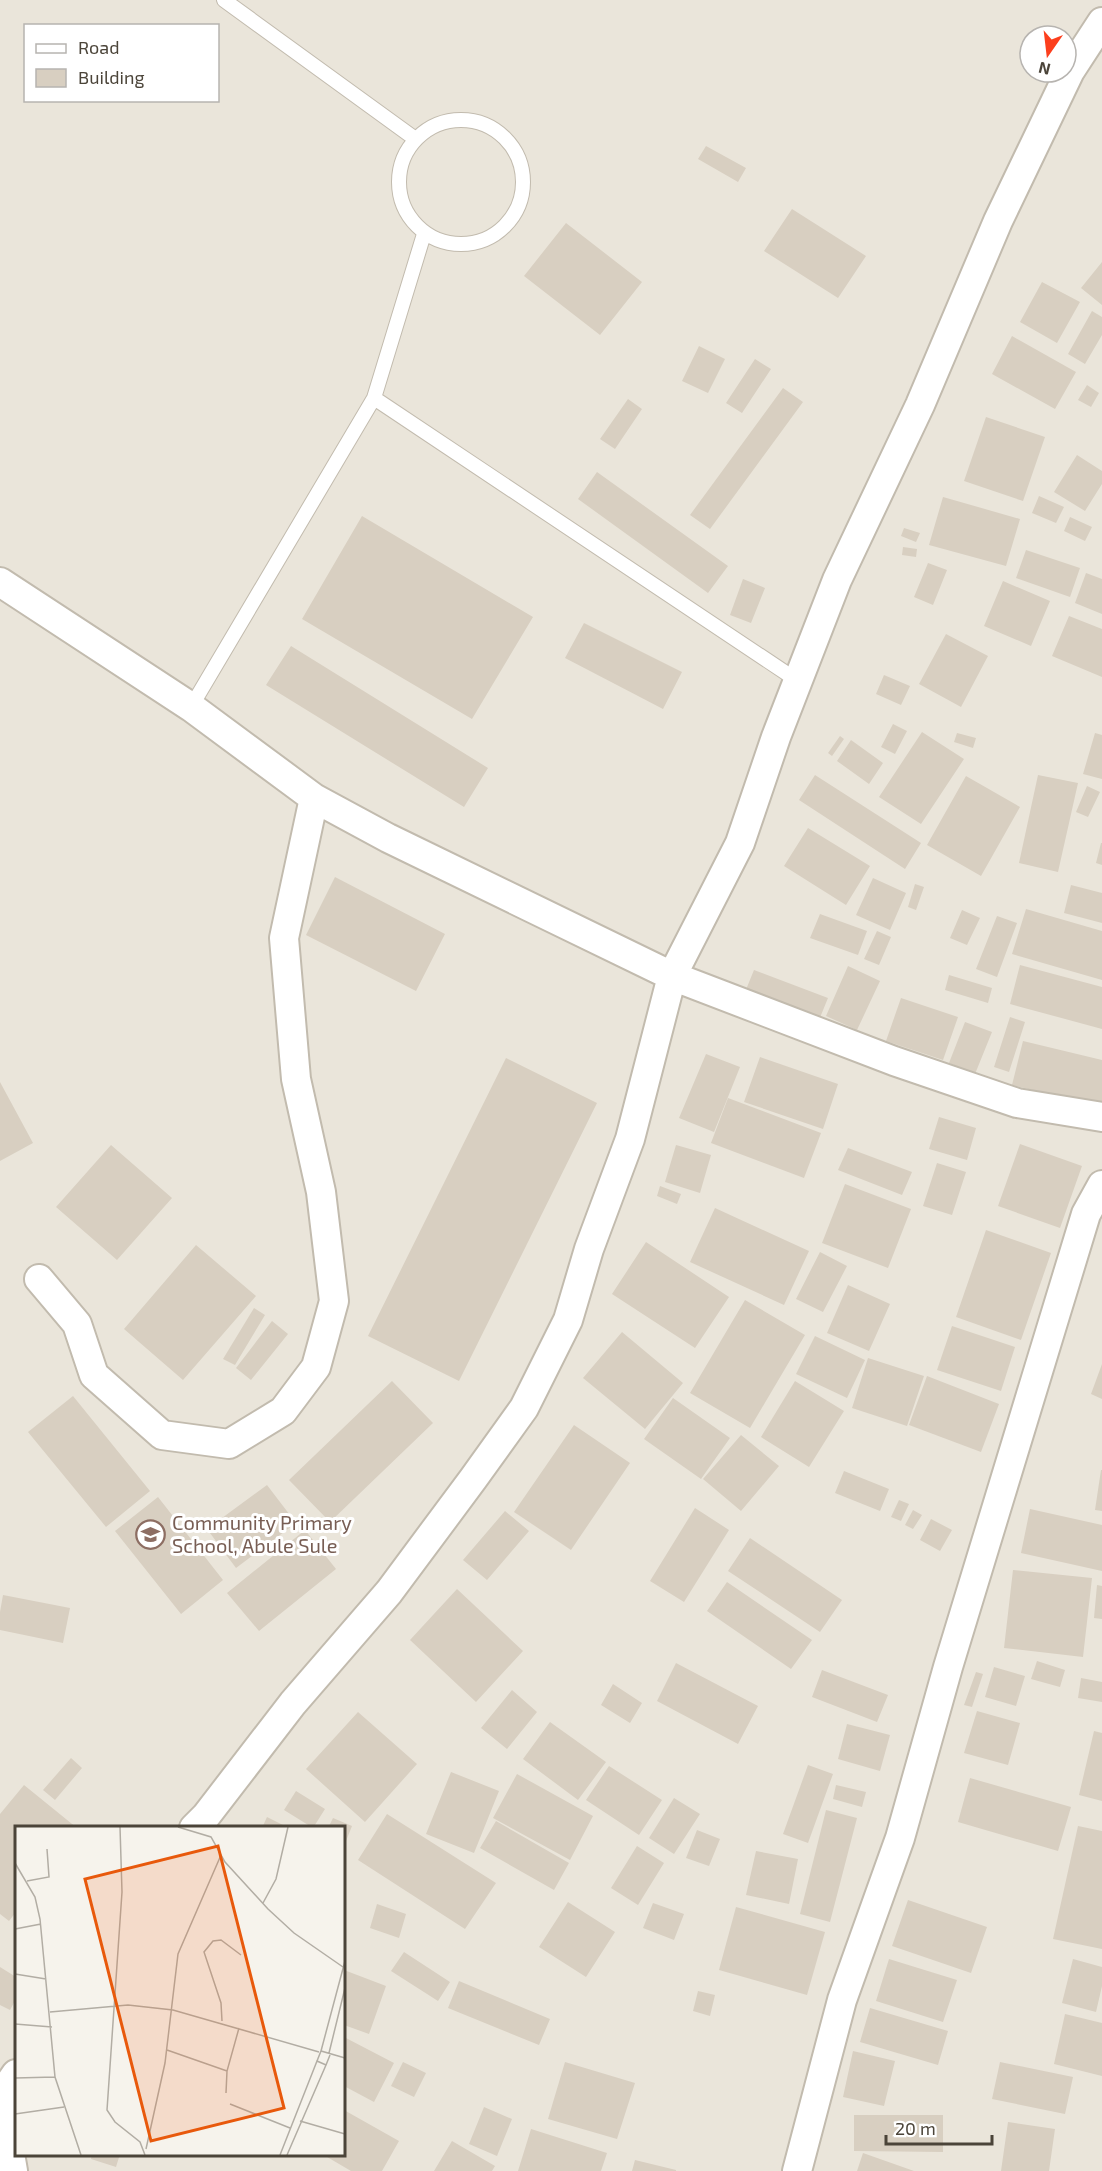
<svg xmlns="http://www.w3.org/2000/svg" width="1102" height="2171" font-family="'Exo 2',sans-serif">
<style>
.residential{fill:#eae5da;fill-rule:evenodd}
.building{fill:#d8cfc1}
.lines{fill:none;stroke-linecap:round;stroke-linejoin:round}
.lane-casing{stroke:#c2bbae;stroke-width:16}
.street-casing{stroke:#c2bbae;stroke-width:32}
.lane{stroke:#fff;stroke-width:14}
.street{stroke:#fff;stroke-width:28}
.labels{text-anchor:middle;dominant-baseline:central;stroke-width:6;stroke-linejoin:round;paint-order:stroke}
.education-label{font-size:20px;fill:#785e54;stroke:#fff;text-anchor:start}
.inset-road{fill:none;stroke:#b2ada4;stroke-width:1.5}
.view{fill:#e8590c;fill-opacity:0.15;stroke:#e8590c;stroke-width:3}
.inset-edge{fill:none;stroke:#4b4439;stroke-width:3}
</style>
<rect width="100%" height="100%" fill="#f6f3ec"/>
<path class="residential" d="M0,0H1102V2171H0ZM26,26H218V100H26ZM1030,36H1066V72H1030ZM16,1828H344V2154H16Z"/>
<path class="building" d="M706,146L746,168L738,182L698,159Z
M792,209L866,256L838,298L764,251Z
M566,223L642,282L600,335L524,276Z
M1102,262V305L1081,288Z
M1042,282L1080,302L1057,343L1020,322Z
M1092,311L1102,317V335L1085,364L1068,354Z
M1012,336L1076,372L1055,409L992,374Z
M699,346L725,359L708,393L682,381Z
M755,359L771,369L742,413L726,403Z
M1087,385L1099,393L1091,407L1078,400Z
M783,388L803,402L710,529L690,515Z
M628,399L642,409L615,449L600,439Z
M986,417L1045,437L1023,501L964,481Z
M1077,455L1102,471V484L1085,511L1054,492Z
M597,472L728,566L708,593L578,499Z
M1039,496L1064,507L1056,523L1032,513Z
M943,497L1020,519L1006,566L929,545Z
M362,516L533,617L472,719L302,619Z
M1070,517L1092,527L1085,541L1064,531Z
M904,528L920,533L916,542L901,536Z
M903,547L917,549L916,557L902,555Z
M1026,550L1080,568L1070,597L1016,578Z
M928,563L947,570L933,605L914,597Z
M1086,573L1102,579V614L1075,603Z
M743,579L765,588L751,623L730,615Z
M1003,581L1050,601L1031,646L984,626Z
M1069,616L1102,629V677L1052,656Z
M584,623L682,672L663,709L565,658Z
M946,634L988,656L961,707L919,684Z
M291,646L488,768L464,807L266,685Z
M884,675L910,686L901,705L876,694Z
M893,724L907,731L895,754L881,747Z
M922,732L964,759L921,824L879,797Z
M957,733L976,738L973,748L954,742Z
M1095,733L1102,735V779L1083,774Z
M840,736L844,739L832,756L828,753Z
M851,740L883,763L869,784L837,761Z
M815,775L921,843L905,869L799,800Z
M1038,775L1078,783L1058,872L1019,863Z
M966,776L1020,807L981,876L927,845Z
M1087,786L1100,792L1088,817L1076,812Z
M808,828L870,866L846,905L784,866Z
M1101,843H1102V865L1096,863Z
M335,877L445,934L416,991L306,935Z
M873,878L906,893L890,930L856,915Z
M915,884L924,887L916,910L908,907Z
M1071,885L1102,893V923L1064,913Z
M1026,909L1102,931V980L1012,954Z
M962,910L980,918L967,945L950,938Z
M820,914L867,931L858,955L810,938Z
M997,916L1017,923L997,977L976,969Z
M877,931L891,937L879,965L864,959Z
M1020,965L1102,987V1029L1010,1004Z
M848,966L880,981L857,1030L826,1016Z
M754,970L828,998L819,1020L745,992Z
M949,975L992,988L988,1003L945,990Z
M901,998L958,1017L943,1060L886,1041Z
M1010,1017L1025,1022L1009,1072L994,1067Z
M965,1022L992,1032L975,1074L949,1063Z
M1023,1041L1102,1060V1107L1012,1085Z
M706,1054L740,1067L714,1132L679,1118Z
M760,1057L838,1084L823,1129L744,1102Z
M506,1058L597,1103L459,1381L368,1336Z
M0,1082L33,1143L0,1161Z
M728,1098L821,1133L804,1178L711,1143Z
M939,1117L976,1128L967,1160L929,1149Z
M1020,1144L1082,1166L1060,1228L998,1206Z
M111,1145L172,1198L117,1260L56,1207Z
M676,1145L711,1155L700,1193L665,1182Z
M848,1148L912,1172L902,1195L838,1170Z
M937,1163L966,1172L952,1215L923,1206Z
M845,1184L911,1209L888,1268L822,1243Z
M660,1186L681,1194L677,1204L657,1196Z
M715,1208L809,1251L784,1305L690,1262Z
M986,1230L1051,1253L1021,1340L956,1317Z
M646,1242L729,1297L695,1348L612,1294Z
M196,1245L256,1296L183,1380L124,1329Z
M820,1252L847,1266L823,1312L796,1299Z
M848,1285L890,1304L869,1351L827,1333Z
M745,1300L805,1335L750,1428L690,1393Z
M254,1308L265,1315L235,1365L223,1359Z
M272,1321L288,1334L251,1380L236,1368Z
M952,1326L1015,1347L1001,1391L937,1370Z
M622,1332L683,1383L645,1429L583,1378Z
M815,1336L865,1360L847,1398L796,1374Z
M868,1358L924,1376L907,1426L852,1408Z
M1102,1364V1399L1091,1394Z
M927,1376L999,1404L981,1452L909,1425Z
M392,1381L433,1423L330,1522L289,1480Z
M795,1381L844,1411L809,1467L761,1437Z
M73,1396L150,1491L106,1527L28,1432Z
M673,1398L730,1438L701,1479L644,1439Z
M574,1425L630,1463L571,1550L514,1512Z
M741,1435L779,1466L741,1511L703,1479Z
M1101,1470H1102V1511L1095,1510Z
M844,1471L889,1489L880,1511L835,1493Z
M267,1485L296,1523L236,1568L207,1529Z
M158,1497L223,1580L181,1614L115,1531Z
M899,1500L909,1504L901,1521L891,1517Z
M695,1508L729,1530L684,1602L650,1581Z
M1030,1509L1102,1525V1571L1021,1553Z
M913,1510L922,1515L913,1529L905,1525Z
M505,1511L529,1531L487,1580L463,1560Z
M931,1519L952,1530L940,1551L920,1540Z
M305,1530L336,1569L259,1631L227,1593Z
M750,1538L842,1600L820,1632L728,1571Z
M1013,1570L1092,1578L1083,1657L1004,1648Z
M727,1582L812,1640L791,1669L707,1611Z
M1097,1585L1102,1586V1619L1094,1618Z
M457,1589L523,1651L476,1702L410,1640Z
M3,1595L70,1608L63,1643L0,1630V1612Z
M1037,1661L1065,1670L1060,1687L1031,1679Z
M676,1663L758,1706L738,1744L657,1701Z
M994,1667L1025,1676L1016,1706L985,1697Z
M822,1670L888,1695L877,1722L812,1697Z
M976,1672L983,1674L972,1707L964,1705Z
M1081,1678L1102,1682V1702L1078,1698Z
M613,1684L642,1703L630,1723L601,1705Z
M512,1690L537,1712L507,1749L481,1728Z
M977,1711L1020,1723L1008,1765L964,1753Z
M358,1712L417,1764L365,1822L306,1769Z
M550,1722L606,1762L578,1800L523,1759Z
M847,1724L890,1735L880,1771L838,1759Z
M1094,1731L1102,1733V1801L1079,1795Z
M71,1758L82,1768L55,1800L43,1790Z
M808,1765L833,1774L808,1843L783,1834Z
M609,1766L662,1800L639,1835L586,1800Z
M451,1772L499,1791L474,1853L426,1834Z
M517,1774L593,1816L570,1860L493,1818Z
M970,1778L1071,1807L1058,1851L958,1822Z
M24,1785L77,1828H16V1912L9,1921L0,1914V1814Z
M836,1785L866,1792L862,1807L833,1799Z
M296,1791L325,1809L313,1828L284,1810Z
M674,1798L700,1814L674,1854L649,1838Z
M826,1810L857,1818L830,1922L800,1914Z
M387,1814L496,1883L465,1929L358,1860Z
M267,1817L289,1828H262Z
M333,1818L352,1826L344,1846V1828H328Z
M496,1821L569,1863L554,1890L480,1848Z
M1078,1826L1102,1831V1949L1053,1939Z
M697,1830L720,1839L709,1866L686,1858Z
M637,1846L664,1863L638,1905L611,1888Z
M756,1851L798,1859L789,1904L746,1895Z
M908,1900L987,1927L971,1973L892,1946Z
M568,1902L615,1932L586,1977L539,1947Z
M653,1903L684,1914L674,1940L643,1928Z
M377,1904L406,1914L399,1938L370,1928Z
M736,1907L825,1932L807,1995L719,1970Z
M404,1952L450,1982L438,2001L391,1971Z
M889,1959L957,1980L943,2022L876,2001Z
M1073,1959L1102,1967V1986L1096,2012L1062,2003Z
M0,1967L16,1977V1999L10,2010L0,2005Z
M344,1970L386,1986L369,2034L344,2025Z
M459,1981L550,2019L539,2045L448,2008Z
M698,1991L715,1995L710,2016L693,2011Z
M870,2008L948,2031L938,2065L860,2042Z
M1065,2014L1102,2023V2076L1054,2064Z
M344,2037L394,2063L374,2102L344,2086Z
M853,2051L895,2061L884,2106L843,2097Z
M403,2062L426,2073L414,2097L391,2086Z
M565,2062L635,2083L617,2139L548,2119Z
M1000,2062L1073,2077L1065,2114L992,2099Z
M484,2107L512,2119L497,2156L469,2144Z
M344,2110L399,2141L382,2171H351L322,2154H344Z
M854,2115H943V2152L854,2151Z
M1008,2122L1055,2129L1049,2171H1001Z
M531,2129L607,2153L601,2171H518Z
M452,2141L495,2166L492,2171H434Z
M863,2153L914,2171H857Z
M92,2154H120L116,2167L91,2159Z
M635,2160L676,2170V2171H632Z"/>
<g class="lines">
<defs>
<path id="lane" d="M224,0L414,138
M399 182a62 62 0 1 1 124 0a62 62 0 1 1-124 0Z
M374,398L798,681
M191,707L374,398L424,234"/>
<path id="street" d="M0,582L191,707L314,798L388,838L672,976L894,1061L1017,1103L1102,1117
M39,1279L77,1324L94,1375L162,1435L229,1444L283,1411L316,1367L334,1301L321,1192L296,1079L284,938L314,798
M194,1828L206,1816L293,1703L389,1592L473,1479L524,1408L568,1320L589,1249L630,1139L672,976L740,843L776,737L837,580L920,405L998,221L1070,71L1102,22
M0,2096L13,2171
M0,2097L16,2074
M797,2171L842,2000L900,1838L948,1667L1086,1214L1102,1185"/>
</defs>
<use href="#lane" class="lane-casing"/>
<use href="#street" class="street-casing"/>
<use href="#lane" class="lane"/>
<use href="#street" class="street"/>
</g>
<defs>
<symbol id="school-ring" viewBox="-11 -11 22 22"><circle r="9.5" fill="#fff" stroke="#8d6e63" stroke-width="1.5"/><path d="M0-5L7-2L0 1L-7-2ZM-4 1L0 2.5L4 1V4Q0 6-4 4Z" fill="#8d6e63"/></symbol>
</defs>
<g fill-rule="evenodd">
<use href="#school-ring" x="134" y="1518" width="33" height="33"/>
</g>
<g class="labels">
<g class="education-label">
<text x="172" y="1522">Community Primary<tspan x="172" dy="23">School, Abule Sule</tspan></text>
</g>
</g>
<g transform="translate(15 1826)">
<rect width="330" height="330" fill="#f6f3ec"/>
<path class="inset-road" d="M105,1L107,66L92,284L100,296L125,316L130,329M163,1L196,11L210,36L253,83L279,107L328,141M0,37L20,71L25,93L40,251L66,329M12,55L34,51L32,23M248,77L261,53L273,1M0,103L26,98M0,148L31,153M35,186L113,179L158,184L304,226M207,195L206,177L189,126L198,115L206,114L226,129M0,198L37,201M152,224L212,245M306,225L330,135M314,227L330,162M315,229L311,239L302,235L306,225L330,232M0,252L40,251M211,267L212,245L224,202M215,278L275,302M0,288L49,281M285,295L330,308M131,323L150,237L163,128L206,29M265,329L302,235M272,329L311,239"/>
<path class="view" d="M203,20L269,282L136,315L70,53Z"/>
<rect width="330" height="330" class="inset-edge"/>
</g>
<rect x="24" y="24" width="195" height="78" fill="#ffffff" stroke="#b7b4b0" stroke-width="1.5"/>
<rect x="36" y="44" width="30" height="9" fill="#ffffff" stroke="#b7b4b0" stroke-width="1.5"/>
<text x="78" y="54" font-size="18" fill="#4b4439">Road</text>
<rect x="36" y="69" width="30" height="18" fill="#d8cfc1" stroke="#b7b4b0" stroke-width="1.5"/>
<text x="78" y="84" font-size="18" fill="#4b4439">Building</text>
<g transform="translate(1048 54) rotate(194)"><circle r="28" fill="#ffffff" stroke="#b7b4b0" stroke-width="1.5"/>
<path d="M0-4.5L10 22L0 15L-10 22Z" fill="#fc3f1d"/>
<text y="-9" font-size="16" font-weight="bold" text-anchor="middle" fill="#4b4439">N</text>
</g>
<path d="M886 2135v9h106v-9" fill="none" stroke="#4b4439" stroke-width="3"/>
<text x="895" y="2135" font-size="18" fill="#4b4439" stroke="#ffffff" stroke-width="4.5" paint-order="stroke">20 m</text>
</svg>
